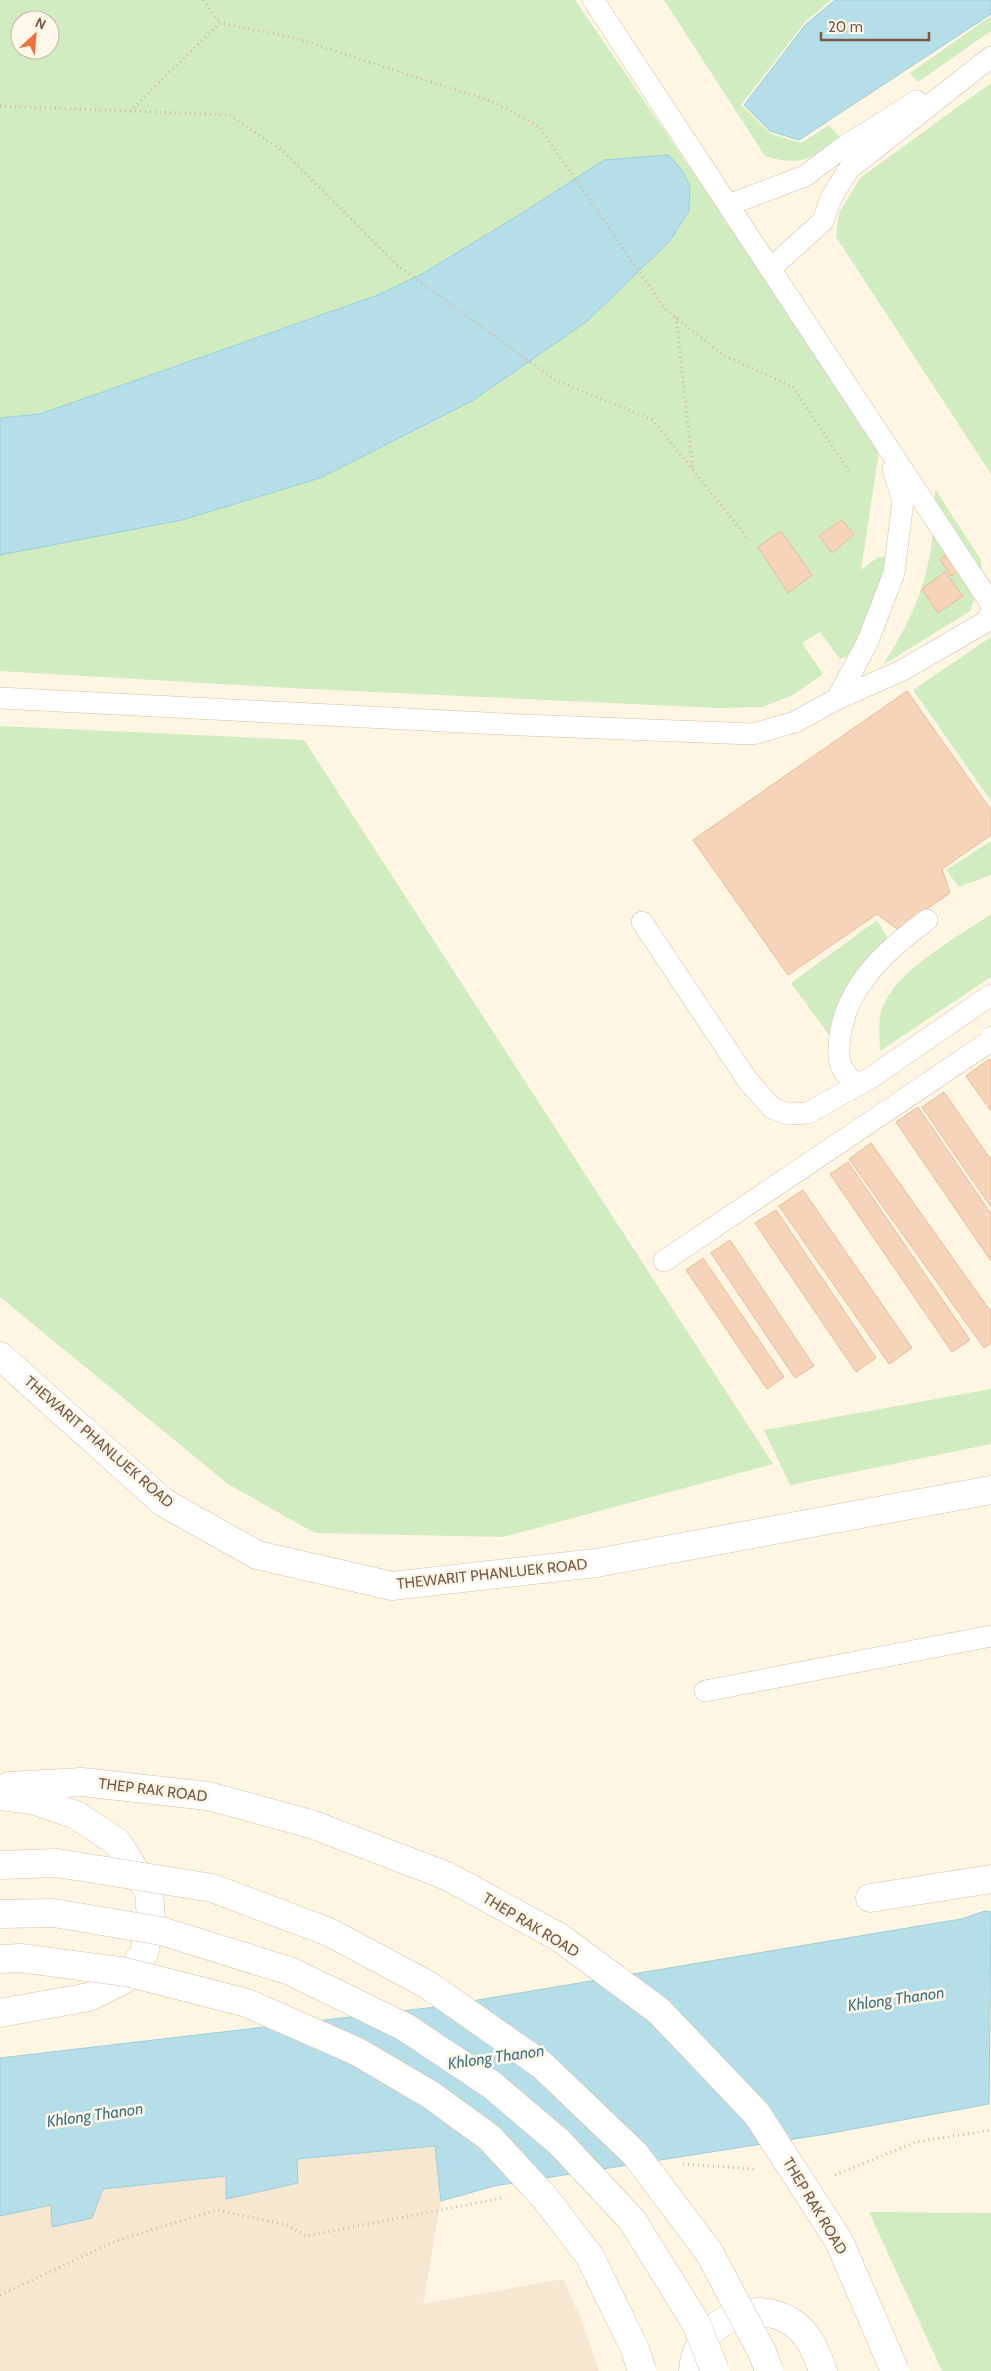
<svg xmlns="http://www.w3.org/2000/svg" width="991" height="2371" font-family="Cabin,sans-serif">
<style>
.residential{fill:#f6e7d1}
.green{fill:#d0ecc0;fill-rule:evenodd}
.water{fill:#b6dee8;stroke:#9bcedb}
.building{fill:#f5d4b9;stroke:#e8bb98}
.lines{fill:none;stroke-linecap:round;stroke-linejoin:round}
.lane-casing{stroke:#d2bfab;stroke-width:22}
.street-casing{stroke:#d2bfab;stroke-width:29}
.secondary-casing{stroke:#d5bfa8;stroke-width:29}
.path{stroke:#dab79c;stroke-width:3;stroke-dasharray:1 4;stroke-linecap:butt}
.lane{stroke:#fff;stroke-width:21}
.street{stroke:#fff;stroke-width:28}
.secondary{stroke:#fff;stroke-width:28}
.secondary-bridge-casing{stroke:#d5bfa8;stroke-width:29;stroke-linecap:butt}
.secondary-bridge{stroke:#fff;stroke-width:28}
.labels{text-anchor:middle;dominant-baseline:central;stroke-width:5;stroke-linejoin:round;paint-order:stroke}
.street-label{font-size:15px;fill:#775b47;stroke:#fff8ea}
.water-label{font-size:16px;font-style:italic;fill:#3c7585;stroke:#fff8ea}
</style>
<rect width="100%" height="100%" fill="#fef5e3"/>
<path class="residential" d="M435,2146L441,2201L423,2304L563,2279L582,2321L599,2371H0V2216L51,2205L52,2226L103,2189L226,2176V2199L297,2159Z"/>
<path class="green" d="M0,0H575L880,445L861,570L878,557L892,556L852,654L840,659L820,632L802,643L823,674L793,695L763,707L719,708L290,688L0,671ZM20,20H50V50H20Z
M664,0H831L806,21L741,105L771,134L801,143L829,125L840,137C813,159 800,167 765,156Z
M991,16V31L918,82L910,73Z
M991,83V474L836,237L839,213L860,178Z
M935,489L981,560L982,579L970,611L883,665C922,604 935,561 935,489Z
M991,637V801L913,690Z
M0,726L304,740L773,1464L503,1537L315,1533L228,1484L0,1297Z
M991,841V875L959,887L946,870Z
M991,914V977L880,1051C880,1039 878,1024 881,1012C892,972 958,937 991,914Z
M877,920L892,945L869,977L843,1054L791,983Z
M991,1389V1444L790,1485L764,1430Z
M869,2212L991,2213V2371H942Z"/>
<path class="water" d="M835,0H991V14L799,140L770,131L744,105L806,24Z
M669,155L683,172L690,187L689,211L669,242L586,322L472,401L320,478L182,520L0,555V418L40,414L378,295L422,274L527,210L604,160Z
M985,1911L991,1912L989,2104L826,2134L494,2186L441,2201L435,2146L297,2159L298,2183L226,2199V2176L103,2189L92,2218L52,2227L51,2205L0,2216V2058L436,2007L961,1919Z"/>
<path class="building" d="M842,520L854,534L832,553L819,536Z
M781,531L812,575L788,593L758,547Z
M954,551L964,568L951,576L940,559Z
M945,572L963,596L938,613L922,589Z
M907,691L991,810V835L942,869L950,893L897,929L877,914L788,975L693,840Z
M989,1059L991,1062V1111L966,1076Z
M944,1092L991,1160V1207L922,1107Z
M918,1107L991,1214V1261L896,1122Z
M871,1143L991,1312V1343L984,1348L849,1159Z
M848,1162L970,1340L952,1352L830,1174Z
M803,1190L912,1348L889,1364L779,1206Z
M776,1210L876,1358L856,1372L755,1223Z
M730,1240L814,1366L795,1378L711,1253Z
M703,1258L784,1377L767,1389L686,1270Z"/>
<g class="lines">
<defs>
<path id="lane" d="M593,0L991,604
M728,205L805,176L842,148L917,101
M770,269L823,221L831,198L849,169L991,57
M0,698L522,725L753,734L795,722L837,699L901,671L987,621L991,612
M837,699L867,643L894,573L903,501L893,469
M642,922L748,1081L772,1108L789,1114L808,1113L872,1077L991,995
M856,1086C852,1080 845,1074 842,1068C837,1058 839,1047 840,1037C846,986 887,949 927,920
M664,1261L989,1042L991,1037
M705,1691L991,1636"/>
<path id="street" d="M0,1356L163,1502L257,1555L392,1586L596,1563L991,1490
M870,1898L991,1879"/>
<path id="secondary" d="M9,1786L82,1782L208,1796L311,1824
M0,1796L33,1800L76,1815L117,1842L149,1892L151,1918L144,1953L125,1979L89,1997L0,2013
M693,2371C695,2324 751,2297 790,2321C809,2332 816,2352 823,2371"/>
</defs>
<use href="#lane" class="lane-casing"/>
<use href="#street" class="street-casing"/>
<use href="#secondary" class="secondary-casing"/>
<path class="path" d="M203,0L220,23
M0,106L229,115L283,151L396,264L461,312L555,380L653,420L749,540
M130,111L220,23L291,37L494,102L539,127L665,309L725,356L793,387L851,474
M676,317L693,470
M683,2164L754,2169
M835,2175L916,2142L991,2130
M0,2295L116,2241L217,2210L287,2225L306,2236L502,2198"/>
<use href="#lane" class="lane"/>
<use href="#street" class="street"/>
<use href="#secondary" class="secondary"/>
<defs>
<path id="secondary-bridge" d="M311,1824L447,1876L559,1937L659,2011L757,2114L839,2241L895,2371
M0,1865L57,1863L212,1888L329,1932L428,1985L542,2065L635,2154L709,2252L762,2352L769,2371
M0,1914L54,1913L161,1931L290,1971L405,2027L492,2085L559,2142L632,2220L696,2323L715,2371
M0,1959L20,1958L126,1972L247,2003L358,2052L431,2095L490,2138L546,2199L590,2257L635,2349L642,2371"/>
</defs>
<use href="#secondary-bridge" class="secondary-bridge-casing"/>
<use href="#secondary-bridge" class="secondary-bridge"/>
</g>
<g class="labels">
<g class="street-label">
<text transform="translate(99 1442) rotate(41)">THEWARIT PHANLUEK ROAD</text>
<text transform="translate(492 1574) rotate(-6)">THEWARIT PHANLUEK ROAD</text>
<text transform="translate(153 1790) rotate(7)">THEP RAK ROAD</text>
<text transform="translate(531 1925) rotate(31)">THEP RAK ROAD</text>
<text transform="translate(815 2206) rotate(59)">THEP RAK ROAD</text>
</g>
<g class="water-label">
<text transform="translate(896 1999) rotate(-8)">Khlong Thanon</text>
<text transform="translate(496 2057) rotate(-8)">Khlong Thanon</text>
<text transform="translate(95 2115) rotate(-8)">Khlong Thanon</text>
</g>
</g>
<g transform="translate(35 35) rotate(26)"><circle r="24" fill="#fff8ea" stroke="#c9b9a9"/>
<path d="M0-4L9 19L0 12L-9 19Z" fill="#ef7140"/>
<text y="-8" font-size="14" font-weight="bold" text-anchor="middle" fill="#775b47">N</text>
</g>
<path d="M821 32v8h108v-8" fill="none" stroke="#775b47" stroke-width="2.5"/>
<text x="828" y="32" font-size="15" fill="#775b47" stroke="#fff8ea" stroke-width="4" paint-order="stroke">20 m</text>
</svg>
